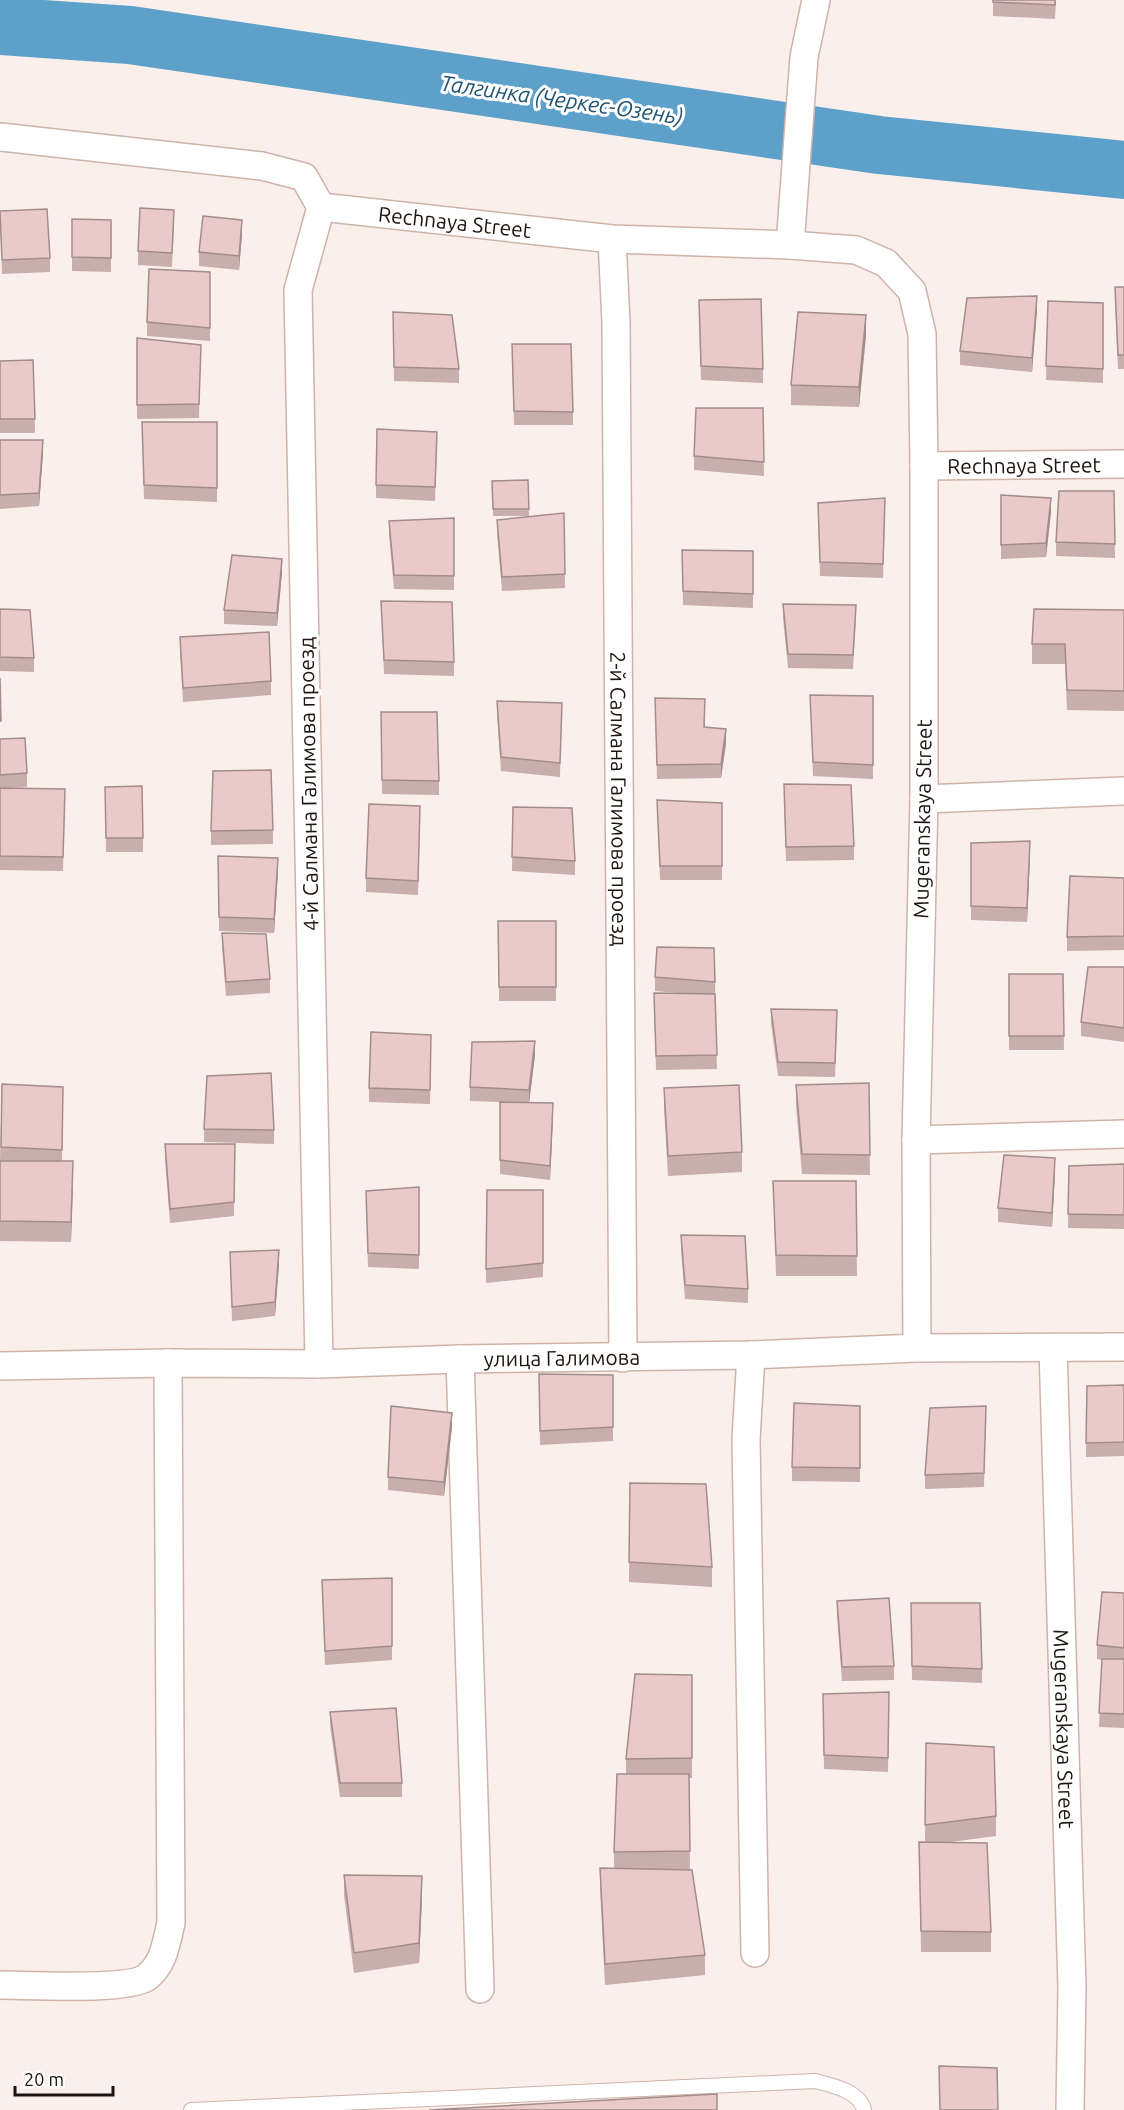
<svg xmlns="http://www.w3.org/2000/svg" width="1124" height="2110" font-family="Ubuntu,sans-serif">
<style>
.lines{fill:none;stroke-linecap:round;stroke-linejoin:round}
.river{stroke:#5da0c9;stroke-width:58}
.service-casing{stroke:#ceb3a9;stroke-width:16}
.minor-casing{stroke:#ceb3a9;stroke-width:30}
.service{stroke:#fff;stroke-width:14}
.minor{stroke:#fff;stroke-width:27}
.wall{fill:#c8aeac}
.shaded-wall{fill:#a38d8c}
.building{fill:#e9cac8;stroke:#a38d8c;stroke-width:1.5}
.labels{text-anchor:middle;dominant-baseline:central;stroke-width:6;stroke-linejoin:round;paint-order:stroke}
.street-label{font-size:21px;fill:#1e1410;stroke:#fff}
.water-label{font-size:22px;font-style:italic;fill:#1f5370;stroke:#fff}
</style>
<rect width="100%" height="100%" fill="#fbefeb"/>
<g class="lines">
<path class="river" d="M0,26L130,35L879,145L1124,170"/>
<defs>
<path id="service" d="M191,2110L815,2081C831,2085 860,2091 864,2110"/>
<g id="minor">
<path id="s1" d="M0,137L262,166L304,177L321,207L612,239L790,245L856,250L886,263L912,291L922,334L924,466V799L916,1140L917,1348"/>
<path id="s2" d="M612,239L616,322L623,1358"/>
<path d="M790,245L804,57L816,0"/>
<path id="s3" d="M924,466L1124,464"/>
<path d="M924,799L1124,791"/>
<path d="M916,1140L1124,1134"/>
<path id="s4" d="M1053,1348L1072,1987L1070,2110"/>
<path d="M751,1355L746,1439L755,1953"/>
<path d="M460,1359L480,1989"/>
<path d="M319,1364L298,290L321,207"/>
<path id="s5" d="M0,1366L168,1363L319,1364L460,1359L751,1355L917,1348L1124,1347"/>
<path d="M0,1985C27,1985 129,1991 147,1977C164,1964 166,1943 171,1923L168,1363"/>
</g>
</defs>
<use href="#service" class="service-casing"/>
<use href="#minor" class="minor-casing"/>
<use href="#service" class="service"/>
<use href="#minor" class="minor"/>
</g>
<path class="wall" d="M993,0H1056L1055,19L993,16Z
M0,211L50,258V272L2,274Z
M72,219L111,220V272L72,271Z
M174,224L172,267L138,265V251Z
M242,234L239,270L199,266V252Z
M210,272V341L147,336V322Z
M1124,287V369H1118L1115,301Z
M1048,301L1103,303V383L1046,380Z
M1037,310L1032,372L960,365V351Z
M393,312L459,369V383L394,381Z
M699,314L763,369V383L701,380Z
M866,335L859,407L791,405V385Z
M137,338L201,345L199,418L137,419Z
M512,358L573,412V425H514Z
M33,360L35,433H0V361Z
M763,408L764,476L694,470V456Z
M142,422H217V502L144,499Z
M0,440L43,454L39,506L0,509Z
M437,446L435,501L376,498V485Z
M528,480L529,516H493L492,481Z
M1114,491L1115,558L1056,556V542Z
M1001,495L1051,512L1046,557L1001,559Z
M818,503L885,512L883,578L820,576Z
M564,513L565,588L502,591L497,533V520Z
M454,518V590L394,589L389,535V521Z
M682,550L753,551V608L683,605Z
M282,573L277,626L224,624V610Z
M381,601L454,662V676L384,674Z
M783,604L856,619L853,669L788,668L783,618Z
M0,609L34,658V672L0,671Z
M1124,610V711L1067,710L1065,664H1032V644Z
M180,637L271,681V695L183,702L180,651Z
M810,695L873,696V779L813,776Z
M655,698L705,713V727L726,743L721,778L657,779Z
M497,701L562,703L560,777L501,771L497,715Z
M381,712L439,781V795L382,794Z
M0,739L27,773V787L9,788L65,803L63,871L0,870Z
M105,787L143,838V852H106Z
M784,798L854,846V860L786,861Z
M657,800L722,803V880H660Z
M513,807L575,861V875L512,871Z
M420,820L418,895L366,892V878Z
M273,830V844L211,845V831Z
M971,843L1030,855L1027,922L971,920Z
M218,856L278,872L274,933L219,931Z
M1124,878V950L1067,951V937Z
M498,921H556V1001H499Z
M222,933L270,979V993L226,996L222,947Z
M1124,967V1042L1081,1036V1022Z
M1009,974H1063L1064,1050H1009Z
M655,977L715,982L717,1069L656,1070L654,1007L689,994L655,991Z
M771,1009L837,1024L835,1077L778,1076L771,1023Z
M431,1035L430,1104L369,1102V1088Z
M535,1055L529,1102L553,1117L550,1180L500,1174V1102L470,1101V1087Z
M869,1083L870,1175L802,1174L796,1106V1085Z
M2,1084L63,1087L62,1161L73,1181L71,1242L0,1241V1161Z
M664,1088L742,1152V1172L668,1176L664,1108Z
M204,1129L274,1130V1144L204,1142Z
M165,1144H235L234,1216L170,1223L165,1158Z
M1124,1164V1229L1068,1228L1069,1166Z
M1055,1172L1052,1227L998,1222V1208Z
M773,1181H856L857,1276H776Z
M419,1187V1269L368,1267L366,1191Z
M543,1190V1277L486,1283V1269Z
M681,1235L748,1289V1303L685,1299L681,1249Z
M230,1252L279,1264L275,1316L232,1321Z
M539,1374L613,1375V1441L540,1445Z
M1124,1385V1456L1086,1457L1087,1386Z
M860,1406V1482L792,1481V1467Z
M986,1406L984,1487L925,1489V1475Z
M452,1427L444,1496L388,1490V1477Z
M630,1483L712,1567V1587L629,1582Z
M392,1578V1660L325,1665L322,1580Z
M1124,1593V1728L1099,1727L1102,1660L1097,1659V1645Z
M837,1601L894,1666V1680L842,1681L837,1615Z
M911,1603L982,1669V1683L912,1680Z
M692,1675V1778H689L690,1870L705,1955V1975L605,1985L600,1888V1868H614V1852L626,1774V1759Z
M889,1692L888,1772L824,1769L823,1694Z
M330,1712L402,1783V1797H340L330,1725Z
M926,1743L996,1816V1836L951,1842L991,1932V1952H921L919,1842H925Z
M344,1875L422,1897L419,1963L354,1973L344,1895Z"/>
<path class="shaded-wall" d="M242,220V234L239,270V256Z
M1037,296V310L1032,372V358Z
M866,315V335L859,407V387Z
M43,440V454L39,506V493Z
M1051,498V512L1046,557V543Z
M282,559V573L277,626V613Z
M726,729V743L721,778V764Z
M1030,841V855L1027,922V908Z
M278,858V872L274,933V919Z
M535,1041V1055L529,1104V1090Z
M553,1103V1117L550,1180V1166Z
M1055,1158V1172L1052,1227V1213Z
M73,1161V1181L71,1242V1222Z
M279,1250V1264L275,1316V1302Z
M452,1413V1427L444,1496V1482Z
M422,1876V1897L419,1963V1943Z"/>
<path class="building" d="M993,0H1055V5L993,2Z
M140,208L174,210L172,253L138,251Z
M47,209L50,258L2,260L0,211Z
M203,216L242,220L239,256L199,252Z
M72,219L111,220V258L72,257Z
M149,269L210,272V328L147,322Z
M1115,287H1124V355H1118Z
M1037,296L1032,358L960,351L967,298Z
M761,299L763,369L701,366L699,300Z
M1048,301L1103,303V369L1046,366Z
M393,312L452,315L459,369L394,367Z
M798,312L866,315L859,387L791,385Z
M137,338L201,345L199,404L137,405Z
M512,344H571L573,412L514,411Z
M33,360L35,419H0V361Z
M696,408H763L764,462L694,456Z
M142,422H217V488L144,485Z
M377,429L437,432L435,487L376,485Z
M0,440H43L39,493L0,495Z
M528,480L529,509H493L492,481Z
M1059,491H1114L1115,544L1056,542Z
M1001,495L1051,498L1046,543L1001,545Z
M885,498L883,564L820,562L818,503Z
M564,513L565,574L502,577L497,520Z
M454,518V576L394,575L389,521Z
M682,550L753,551V594L683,591Z
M232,555L282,559L277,613L224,610Z
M381,601L452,602L454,662L384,660Z
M783,604L856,605L853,655L788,654Z
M0,609L30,610L34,658L0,657Z
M1034,609L1124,610V691L1067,690L1065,644H1032Z
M269,632L271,681L183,688L180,637Z
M0,678L1,721H0Z
M810,695L873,696V765L813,762Z
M655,698L705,699L704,727L726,729L721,764L657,765Z
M497,701L562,703L560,763L501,757Z
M381,712H437L439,781L382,780Z
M25,738L27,773L0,775V739Z
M271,770L273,830L211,831L213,771Z
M784,784L851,785L854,846L786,847Z
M142,786L143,838H106L105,787Z
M0,788L65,789L63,857L0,856Z
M657,800L722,803V866H660Z
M369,804L420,806L418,881L366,878Z
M513,807L572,808L575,861L512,857Z
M1030,841L1027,908L971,906V843Z
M218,856L278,858L274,919L219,917Z
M1070,876L1124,878V936L1067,937Z
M498,921H556V987H499Z
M222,933L266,934L270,979L226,982Z
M657,947L714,948L715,982L655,977Z
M1088,967H1124V1028L1081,1022Z
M1009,974H1063L1064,1036H1009Z
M654,993L715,994L717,1055L656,1056Z
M771,1009L837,1010L835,1063L778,1062Z
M371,1032L431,1035L430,1090L369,1088Z
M535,1041L529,1090L470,1087L472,1042Z
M271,1073L274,1130L204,1129L207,1076Z
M869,1083L870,1155L802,1154L796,1085Z
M2,1084L63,1087L62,1150L1,1147Z
M739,1085L742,1152L668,1156L664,1088Z
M500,1102L553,1103L550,1166L500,1160Z
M165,1144H235L234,1202L170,1209Z
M1004,1155L1055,1158L1052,1213L998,1208Z
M0,1161H73L71,1222L0,1221Z
M1124,1164V1215L1068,1214L1069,1166Z
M773,1181H856L857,1256L776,1255Z
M419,1187V1255L368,1253L366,1191Z
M487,1190H543V1263L486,1269Z
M681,1235L745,1236L748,1289L685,1285Z
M279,1250L275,1302L232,1307L230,1252Z
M539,1374L613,1375V1427L540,1431Z
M1124,1385V1442L1086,1443L1087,1386Z
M794,1403L860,1406V1468L792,1467Z
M391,1406L452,1413L444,1482L388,1477Z
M986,1406L984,1473L925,1475L930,1408Z
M630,1483L706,1484L712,1567L629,1562Z
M392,1578V1646L325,1651L322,1580Z
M1102,1592L1124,1593V1648L1097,1645Z
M889,1598L894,1666L842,1667L837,1601Z
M911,1603H980L982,1669L912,1666Z
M1102,1659H1124V1714L1099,1713Z
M635,1674L692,1675V1758L626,1759Z
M889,1692L888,1758L824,1755L823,1694Z
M396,1708L402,1783H340L330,1712Z
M926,1743L994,1747L996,1816L925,1825Z
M617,1774H689L690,1851L614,1852Z
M919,1842L987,1843L991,1932L921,1931Z
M600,1868L692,1870L705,1955L605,1964Z
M344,1875L422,1876L419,1943L354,1953Z
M939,2066L997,2068L998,2110H940Z
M717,2094V2110H429Z"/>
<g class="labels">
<g class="street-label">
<text stroke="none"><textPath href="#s1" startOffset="476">Rechnaya Street</textPath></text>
<text stroke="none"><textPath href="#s3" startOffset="100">Rechnaya Street</textPath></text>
<text transform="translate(308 784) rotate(-91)">4-й Салмана Галимова проезд</text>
<text stroke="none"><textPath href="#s2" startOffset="560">2-й Салмана Галимова проезд</textPath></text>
<text transform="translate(922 819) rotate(-89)">Mugeranskaya Street</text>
<text stroke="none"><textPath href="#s5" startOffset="562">улица Галимова</textPath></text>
<text stroke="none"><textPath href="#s4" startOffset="381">Mugeranskaya Street</textPath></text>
</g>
<g class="water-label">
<text transform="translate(562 99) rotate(8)">Талгинка (Черкес-Озень)</text>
</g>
</g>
<path d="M15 2086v9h98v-9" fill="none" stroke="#1e1410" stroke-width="3"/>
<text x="24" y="2086" font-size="18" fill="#1e1410" stroke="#ffffff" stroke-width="4.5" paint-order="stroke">20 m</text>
</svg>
